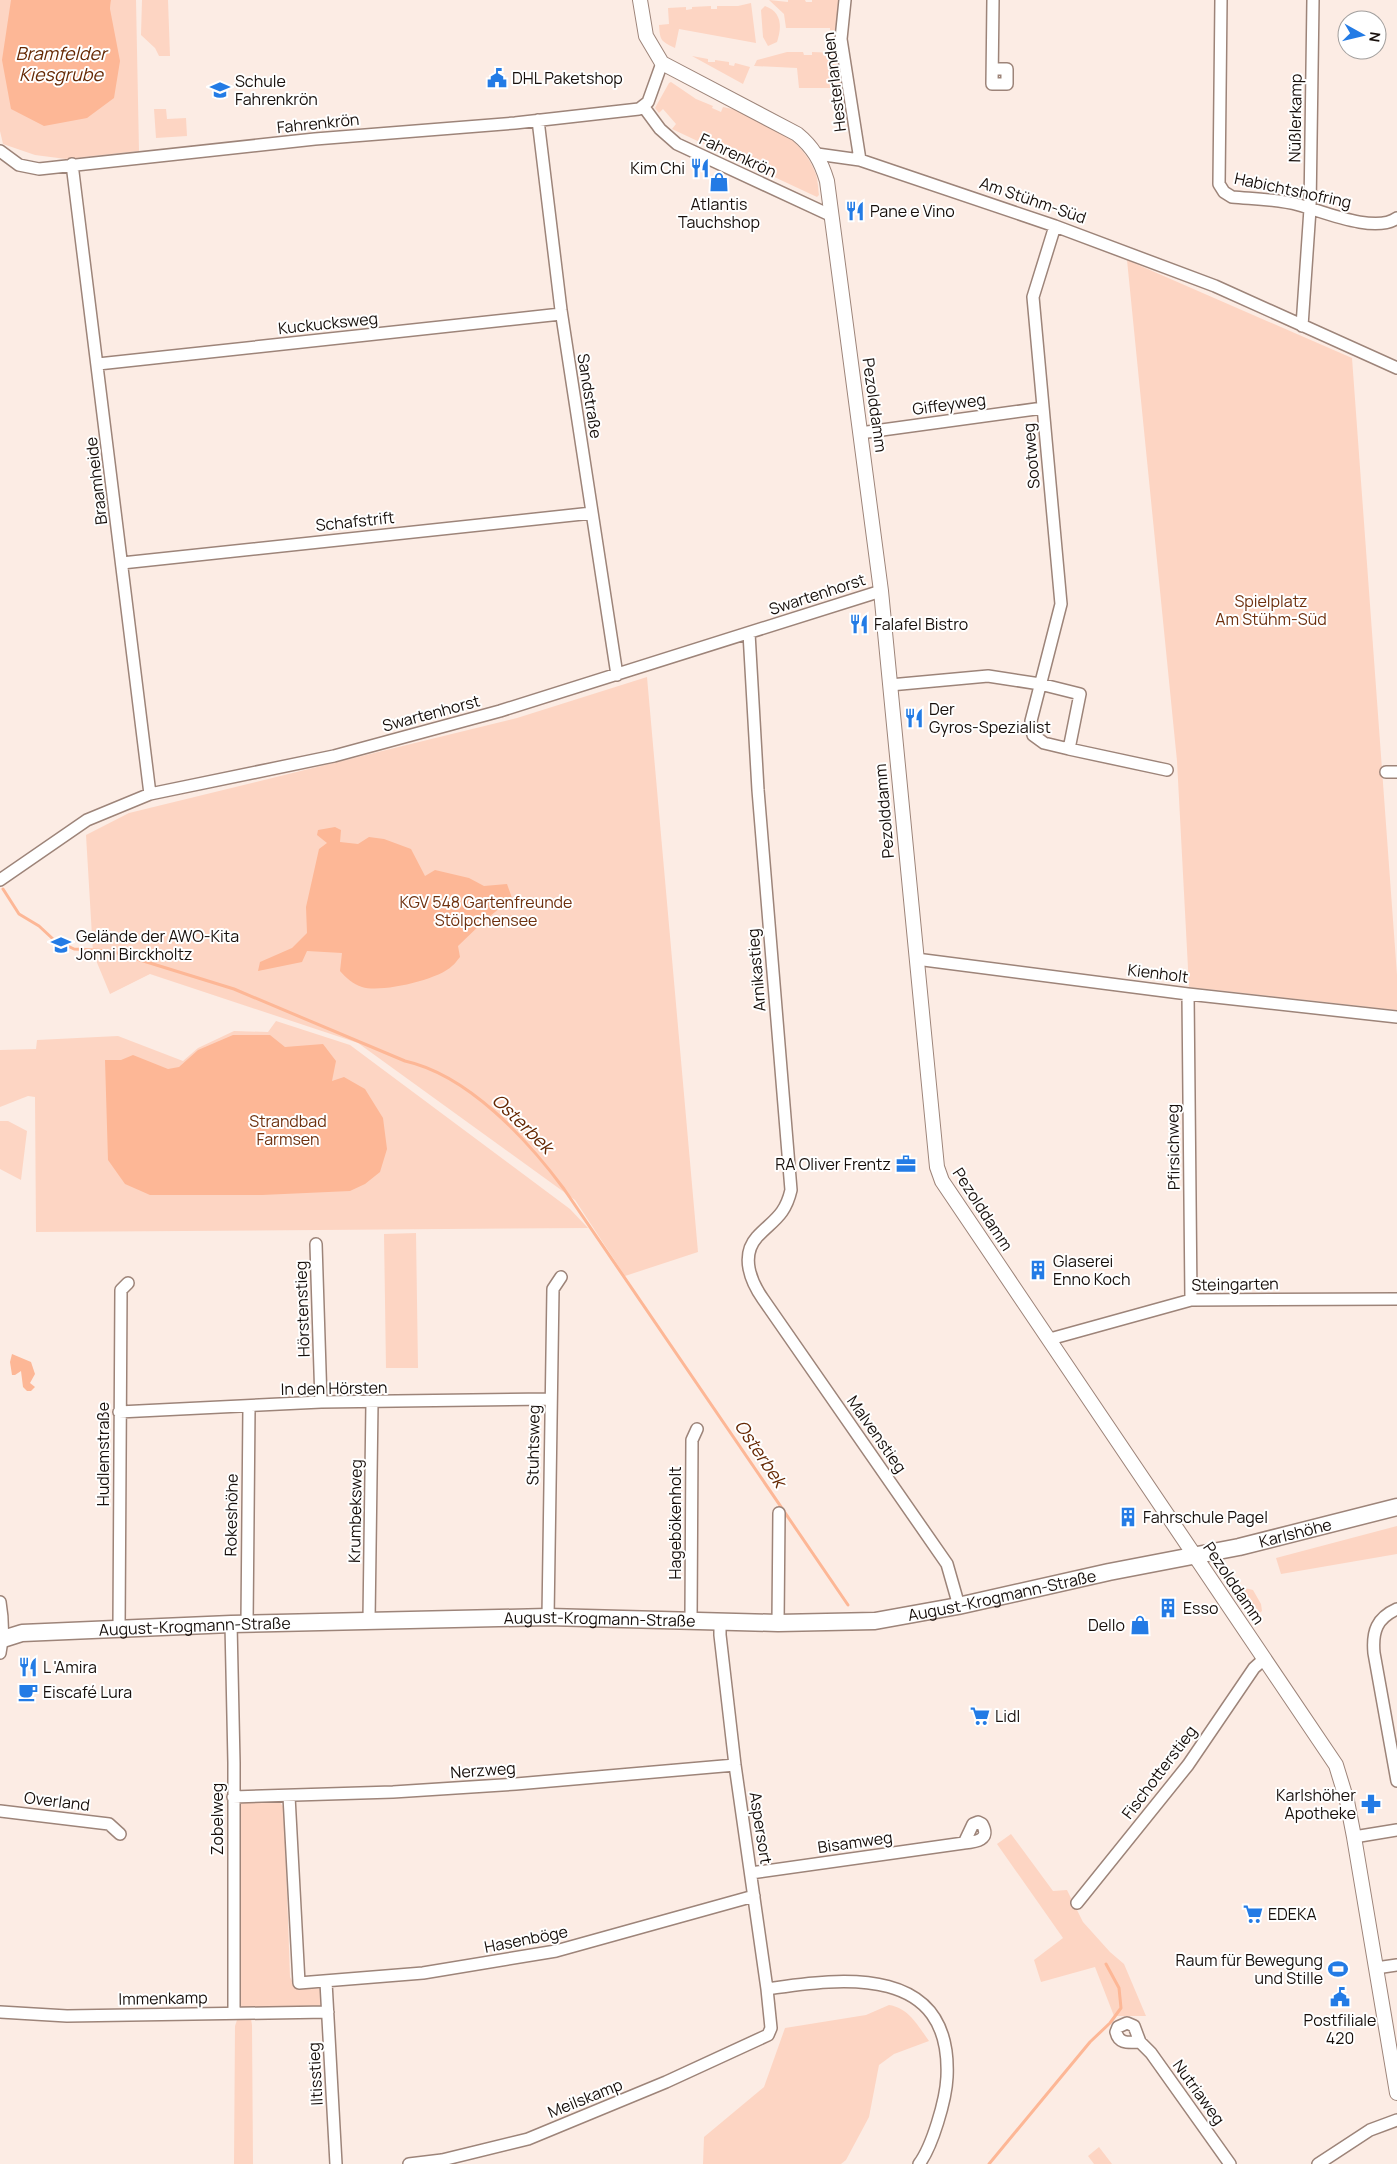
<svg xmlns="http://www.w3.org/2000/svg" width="1397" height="2164" font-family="Manrope,sans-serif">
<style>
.green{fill:#fdd5c3}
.water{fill:#fdb796}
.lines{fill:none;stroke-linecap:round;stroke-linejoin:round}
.stream{stroke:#fdb796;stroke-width:3}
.minor-casing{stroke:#9d8479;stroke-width:14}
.tertiary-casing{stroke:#9d8479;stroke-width:16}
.secondary-casing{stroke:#9d8479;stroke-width:19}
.minor{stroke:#fff;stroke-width:11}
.tertiary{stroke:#fff;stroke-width:14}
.secondary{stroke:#fff;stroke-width:16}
.labels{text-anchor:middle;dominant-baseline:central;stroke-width:4;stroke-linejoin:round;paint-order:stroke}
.poi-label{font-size:16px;fill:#170f0b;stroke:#fff;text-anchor:start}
.street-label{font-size:16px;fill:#170f0b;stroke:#fff}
.park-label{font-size:16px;fill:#6e300e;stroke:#fff}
.water-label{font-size:18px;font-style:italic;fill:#652803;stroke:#fff}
</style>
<rect width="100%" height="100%" fill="#fcece4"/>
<path class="green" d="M0,0H11V6L110,9L111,0H136L139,151L66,159L35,155L3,144L0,131Z
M142,0H168L170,56H159L155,48L141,35Z
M769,0L788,2V0H805L806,2H812V0H838L837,31L830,30V28H786L784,14Z
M751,3L756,43L679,29L675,48C661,41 660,41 659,25L669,24L668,8L686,7V10L692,9V7L711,6V9H717V6H738Z
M765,6C782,12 782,27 777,42L768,46L763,37L761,10Z
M787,52H803L804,55H812V52L837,53L844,96H840L838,88H799L797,68L754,66L757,60Z
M692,56L708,59V62H715V60L729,62V65L734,66L735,63L750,67L743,84Z
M671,82L696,99L713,106L712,108L721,112L723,107C759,114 801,136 815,172C818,179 818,188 819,195L817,197L672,129L676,124L663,109L659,113L655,108L669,83Z
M154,109H166L167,119L186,118L187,136L156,138Z
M1127,260L1352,358L1397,975V1010L1189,987L1177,761Z
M647,677L698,1252L625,1276L575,1200L358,1043L150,974L110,994L93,953L86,835L129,813L517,718Z
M276,1021L350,1045L570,1209L588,1228L36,1232L35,1097L28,1096L0,1107V1050L36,1049L37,1040L118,1036L183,1061L198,1048L234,1031L268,1032Z
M0,1121H8L27,1131L21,1180L0,1169Z
M416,1233L418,1368H386L384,1234Z
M1397,1526V1554L1281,1574L1276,1558Z
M1245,1588L1253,1590L1261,1604L1262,1611L1258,1614L1252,1613L1241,1592Z
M245,1800L279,1801L284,1808L290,1977L295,1987L321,1989L322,2009L250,2013L252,2025L253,2164H234L235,2026L240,2011L237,1814L239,1803Z
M1011,1834L1053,1891L1067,1890L1083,1922L1110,1952L1124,1964L1146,2016H1114L1095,1967L1041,1982L1034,1960L1063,1938L997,1844Z
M889,2005C909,2008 918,2026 929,2041L894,2054L879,2065L869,2117L846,2160L841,2164H703L704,2137L764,2087L785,2028L866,2015Z
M1099,2147L1112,2164H1094L1088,2156Z"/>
<path class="water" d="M11,0H111L110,9L120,61L114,98L87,118L44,126L11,109L2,60Z
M335,827L341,830L340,842L358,844L369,837L384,839L411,849L425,876L435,870L469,878L484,886L507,884L512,898L484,921L458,946L460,957C457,960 455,964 452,966C438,980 381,993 362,987C353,984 346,978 340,971L342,953L307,951L302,962L258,971L260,962L292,948L307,933L306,907L319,849L327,843L317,835L318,830Z
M233,1035H270L285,1047L323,1044L336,1061L332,1081L344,1077L365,1089L383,1118L387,1149L380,1172L365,1184L350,1191L262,1195H150L125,1184L108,1160L105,1060H121L133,1055L168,1069L179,1067L198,1050Z
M12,1354L31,1362L35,1374L30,1383L35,1387L31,1391H27L23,1387L21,1371L15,1375H12L10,1362Z"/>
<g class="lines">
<path class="stream" d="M3,889L19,914L39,926L53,939L74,949L111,951L234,989L405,1061C468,1075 527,1139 564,1189L848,1605
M989,2164L1090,2042L1110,2023L1121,2008L1119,1988L1106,1964"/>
<defs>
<path id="minor" d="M845,0L841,39L860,160
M1221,0L1219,184L1224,192L1232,197C1254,199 1277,199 1299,205C1322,211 1375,234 1397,218
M993,69H1007V84H992L993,0
M643,106L660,129L677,144L832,216
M538,120L561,310L617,675
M0,151L19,165L39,169L315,139L515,123L639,109L648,102L662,63
M817,154L860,160L1055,226L1215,286L1397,368
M72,164L150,794
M1302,326L1310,209L1313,0
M98,364L561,314
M860,433L1043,408
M122,563L592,513
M749,633L758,790L791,1190C785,1216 773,1220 757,1237C740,1256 751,1282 763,1299L947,1564L959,1606
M890,685L988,676L1040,684L1080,694L1069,749L1044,743L1033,735L1031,721L1061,604L1033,297L1055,226
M1069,749L1167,770
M1386,772H1397
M0,880L87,820L150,794L334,756L500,711L881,591
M916,959L1188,994L1397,1017
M1188,994L1191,1300
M316,1244L321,1402
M1050,1339L1191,1300L1397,1299
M119,1412L321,1402L550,1399
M0,1602C3,1620 4,1635 0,1653
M1397,1609C1377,1618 1372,1631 1374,1653L1397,1781
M548,1617L553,1289L561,1277
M691,1619L692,1440L697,1429
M369,1620L372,1403
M778,1623L779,1513
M231,1624L234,1763V2013
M247,1624L249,1407
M119,1629L121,1290L128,1283
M289,1796L299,1983L423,1973L556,1951L754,1896
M233,1797L393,1792L516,1784L735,1765
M0,1811L109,1824L120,1834
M1354,1837L1397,1830
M751,1873L964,1843C976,1842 991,1840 982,1824L978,1822L973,1824L964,1843
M1077,1903L1188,1765L1254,1668L1264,1659
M1376,1968L1397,1965
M326,1982L336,2164
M767,1989C845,1977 952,1965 947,2077C946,2100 932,2147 919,2164
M0,2012L67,2016L328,2012
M1140,2042C1130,2042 1119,2045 1116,2032L1118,2027L1127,2023L1134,2026L1140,2042L1151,2053L1230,2164
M409,2164L442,2160L528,2139L666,2082L768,2035L771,2028L767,1989L735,1765L720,1635V1620
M1318,2164L1370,2130L1397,2120"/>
<path id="tertiary" d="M640,0L646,36L662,63L797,134C813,147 821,161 827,181L881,591L937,1167L942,1181L1336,1765L1347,1801L1354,1837L1397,2093"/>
<g id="secondary">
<path id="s1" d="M0,1640L22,1633L231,1624L548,1617L778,1623L875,1621L958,1606L1109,1572L1239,1547L1397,1507"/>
</g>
</defs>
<use href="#minor" class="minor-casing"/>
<use href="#tertiary" class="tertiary-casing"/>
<use href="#secondary" class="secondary-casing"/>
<use href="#minor" class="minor"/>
<use href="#tertiary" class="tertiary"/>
<use href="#secondary" class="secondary"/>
</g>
<defs>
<symbol id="civic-bare" viewBox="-9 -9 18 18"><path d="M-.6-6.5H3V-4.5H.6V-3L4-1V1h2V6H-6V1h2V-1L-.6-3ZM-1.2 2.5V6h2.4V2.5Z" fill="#237be5" stroke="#fff" stroke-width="2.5" paint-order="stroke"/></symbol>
<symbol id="school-bare" viewBox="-9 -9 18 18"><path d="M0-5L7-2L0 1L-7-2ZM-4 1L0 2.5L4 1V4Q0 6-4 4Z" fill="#237be5" stroke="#fff" stroke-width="2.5" paint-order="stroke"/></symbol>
<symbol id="restaurant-bare" viewBox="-9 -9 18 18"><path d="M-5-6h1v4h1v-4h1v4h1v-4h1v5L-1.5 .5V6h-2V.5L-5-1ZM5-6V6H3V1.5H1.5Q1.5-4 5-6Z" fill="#237be5" stroke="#fff" stroke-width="2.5" paint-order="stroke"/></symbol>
<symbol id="shop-bare" viewBox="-9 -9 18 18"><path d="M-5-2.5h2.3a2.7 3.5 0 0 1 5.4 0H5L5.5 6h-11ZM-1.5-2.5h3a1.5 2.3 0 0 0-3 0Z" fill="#237be5" stroke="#fff" stroke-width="2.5" paint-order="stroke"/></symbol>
<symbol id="office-bare" viewBox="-9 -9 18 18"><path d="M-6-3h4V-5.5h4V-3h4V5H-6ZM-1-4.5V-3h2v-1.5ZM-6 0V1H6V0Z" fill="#237be5" stroke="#fff" stroke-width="2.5" paint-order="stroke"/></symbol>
<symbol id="building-bare" viewBox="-9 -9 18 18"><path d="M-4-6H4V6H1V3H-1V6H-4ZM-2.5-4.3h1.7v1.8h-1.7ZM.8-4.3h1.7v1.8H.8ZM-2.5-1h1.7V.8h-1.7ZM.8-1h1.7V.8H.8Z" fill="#237be5" stroke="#fff" stroke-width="2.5" paint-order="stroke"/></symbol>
<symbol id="cafe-bare" viewBox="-9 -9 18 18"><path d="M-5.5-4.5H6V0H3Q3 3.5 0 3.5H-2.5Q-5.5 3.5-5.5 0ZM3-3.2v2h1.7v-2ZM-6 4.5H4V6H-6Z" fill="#237be5" stroke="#fff" stroke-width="2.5" paint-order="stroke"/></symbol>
<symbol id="supermarket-bare" viewBox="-9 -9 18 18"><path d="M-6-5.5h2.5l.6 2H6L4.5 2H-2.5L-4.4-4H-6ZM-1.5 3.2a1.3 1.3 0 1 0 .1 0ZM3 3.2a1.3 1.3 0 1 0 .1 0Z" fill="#237be5" stroke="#fff" stroke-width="2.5" paint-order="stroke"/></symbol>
<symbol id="pharmacy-bare" viewBox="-9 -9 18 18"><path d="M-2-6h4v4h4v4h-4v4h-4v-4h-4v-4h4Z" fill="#237be5" stroke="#fff" stroke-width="2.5" paint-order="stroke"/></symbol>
<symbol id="stadium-bare" viewBox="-9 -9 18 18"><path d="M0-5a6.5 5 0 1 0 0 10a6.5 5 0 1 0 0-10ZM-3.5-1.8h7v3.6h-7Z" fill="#237be5" stroke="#fff" stroke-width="2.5" paint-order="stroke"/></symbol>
</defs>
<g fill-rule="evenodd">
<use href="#civic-bare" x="483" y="64" width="28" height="28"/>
<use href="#school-bare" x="206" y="76" width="28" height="28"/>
<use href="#restaurant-bare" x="686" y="154" width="28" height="28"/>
<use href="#shop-bare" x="705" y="168" width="28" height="28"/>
<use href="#restaurant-bare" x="841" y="197" width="28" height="28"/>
<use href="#restaurant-bare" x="845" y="610" width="28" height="28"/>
<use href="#restaurant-bare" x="900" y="704" width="28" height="28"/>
<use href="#school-bare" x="47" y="931" width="28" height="28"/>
<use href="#office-bare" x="892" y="1150" width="28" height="28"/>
<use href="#building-bare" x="1024" y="1256" width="28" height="28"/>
<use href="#building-bare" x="1114" y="1503" width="28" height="28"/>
<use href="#building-bare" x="1154" y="1594" width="28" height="28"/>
<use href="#shop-bare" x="1126" y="1611" width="28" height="28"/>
<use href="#restaurant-bare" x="14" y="1653" width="28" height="28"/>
<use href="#cafe-bare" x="14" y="1678" width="28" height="28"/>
<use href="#supermarket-bare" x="966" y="1702" width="28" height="28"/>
<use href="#pharmacy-bare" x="1357" y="1790" width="28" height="28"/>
<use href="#supermarket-bare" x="1239" y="1900" width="28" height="28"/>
<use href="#stadium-bare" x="1324" y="1955" width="28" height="28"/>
<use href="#civic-bare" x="1326" y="1983" width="28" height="28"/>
</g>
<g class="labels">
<g class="poi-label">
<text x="512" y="78">DHL Paketshop</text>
<text x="235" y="81">Schule<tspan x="235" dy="18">Fahrenkrön</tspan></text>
<text x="685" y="168" text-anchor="end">Kim Chi</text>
<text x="719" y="204" text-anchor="middle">Atlantis<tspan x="719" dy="18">Tauchshop</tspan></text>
<text x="870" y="211">Pane e Vino</text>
<text x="874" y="624">Falafel Bistro</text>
<text x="929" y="709">Der<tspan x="929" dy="18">Gyros-Spezialist</tspan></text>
<text x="76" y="936">Gelände der AWO-Kita<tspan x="76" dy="18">Jonni Birckholtz</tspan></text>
<text x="891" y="1164" text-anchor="end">RA Oliver Frentz</text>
<text x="1053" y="1261">Glaserei<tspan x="1053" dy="18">Enno Koch</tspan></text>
<text x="1143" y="1517">Fahrschule Pagel</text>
<text x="1183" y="1608">Esso</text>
<text x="1125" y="1625" text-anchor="end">Dello</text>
<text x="43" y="1667">L 'Amira</text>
<text x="43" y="1692">Eiscafé Lura</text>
<text x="995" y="1716">Lidl</text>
<text x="1356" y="1795" text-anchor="end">Karlshöher<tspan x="1356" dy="18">Apotheke</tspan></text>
<text x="1268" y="1914">EDEKA</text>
<text x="1323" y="1960" text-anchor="end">Raum für Bewegung<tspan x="1323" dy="18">und Stille</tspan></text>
<text x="1340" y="2020" text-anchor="middle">Postfiliale<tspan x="1340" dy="18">420</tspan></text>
</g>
<g class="street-label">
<text transform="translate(834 82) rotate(-97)">Hesterlanden</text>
<text transform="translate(1295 118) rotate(-89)">Nüßlerkamp</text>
<text transform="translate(318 123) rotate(-6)">Fahrenkrön</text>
<text transform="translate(738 155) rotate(25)">Fahrenkrön</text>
<text transform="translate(1293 190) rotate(12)">Habichtshofring</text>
<text transform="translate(1033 200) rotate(19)">Am Stühm-Süd</text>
<text transform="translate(328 323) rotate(-6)">Kuckucksweg</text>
<text transform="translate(590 396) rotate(81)">Sandstraße</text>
<text transform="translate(949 404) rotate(-8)">Giffeyweg</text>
<text transform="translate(875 405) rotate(82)">Pezolddamm</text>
<text transform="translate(1031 456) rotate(-95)">Sootweg</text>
<text transform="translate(96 481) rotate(-97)">Braamheide</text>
<text transform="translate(355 521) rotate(-6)">Schafstrift</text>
<text transform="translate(817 594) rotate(-18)">Swartenhorst</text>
<text transform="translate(431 713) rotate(-15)">Swartenhorst</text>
<text transform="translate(884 811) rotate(-95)">Pezolddamm</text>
<text transform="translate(756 970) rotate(-95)">Arnikastieg</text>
<text transform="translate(1158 973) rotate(7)">Kienholt</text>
<text transform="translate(1173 1147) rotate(-91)">Pfirsichweg</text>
<text transform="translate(983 1209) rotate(57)">Pezolddamm</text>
<text transform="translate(1235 1284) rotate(-1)">Steingarten</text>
<text transform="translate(302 1309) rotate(-92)">Hörstenstieg</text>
<text transform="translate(334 1388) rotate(-1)">In den Hörsten</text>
<text transform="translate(877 1434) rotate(55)">Malvenstieg</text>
<text transform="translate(533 1445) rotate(-89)">Stuhtsweg</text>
<text transform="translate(103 1454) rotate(-90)">Hudlemstraße</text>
<text transform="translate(355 1511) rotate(-89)">Krumbeksweg</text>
<text transform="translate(231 1515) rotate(-89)">Rokeshöhe</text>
<text transform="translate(675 1523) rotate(-90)">Hagebökenholt</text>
<text stroke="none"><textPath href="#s1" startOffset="1306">Karlshöhe</textPath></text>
<text transform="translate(1234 1583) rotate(56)">Pezolddamm</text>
<text stroke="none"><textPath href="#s1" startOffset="1006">August-Krogmann-Straße</textPath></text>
<text stroke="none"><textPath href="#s1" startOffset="601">August-Krogmann-Straße</textPath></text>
<text stroke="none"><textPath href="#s1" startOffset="196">August-Krogmann-Straße</textPath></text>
<text transform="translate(483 1770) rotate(-4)">Nerzweg</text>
<text transform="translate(1159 1772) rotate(-53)">Fischotterstieg</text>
<text transform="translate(57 1801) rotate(7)">Overland</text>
<text transform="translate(217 1819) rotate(-90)">Zobelweg</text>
<text transform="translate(761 1828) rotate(81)">Aspersort</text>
<text transform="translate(855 1842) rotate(-8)">Bisamweg</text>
<text transform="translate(526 1939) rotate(-11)">Hasenböge</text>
<text transform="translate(163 1998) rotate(-1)">Immenkamp</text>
<text transform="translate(315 2074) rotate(-93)">Iltisstieg</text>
<text transform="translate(1199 2092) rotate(54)">Nutriaweg</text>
<text transform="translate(585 2098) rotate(-22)">Meilskamp</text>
</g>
<g class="park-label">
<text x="1271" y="601">Spielplatz<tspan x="1271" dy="18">Am Stühm-Süd</tspan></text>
<text x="486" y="902">KGV 548 Gartenfreunde<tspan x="486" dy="18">Stölpchensee</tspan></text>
<text x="288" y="1121">Strandbad<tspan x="288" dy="18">Farmsen</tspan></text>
</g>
<g class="water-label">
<text x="61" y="53">Bramfelder<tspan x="61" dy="21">Kiesgrube</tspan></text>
<text transform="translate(523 1123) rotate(44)">Osterbek</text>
<text transform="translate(761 1453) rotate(56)">Osterbek</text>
</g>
</g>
<g transform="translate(1362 35) rotate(98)"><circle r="24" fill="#ffffff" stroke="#a29f9d"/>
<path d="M0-4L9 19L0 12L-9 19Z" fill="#237be5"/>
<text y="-8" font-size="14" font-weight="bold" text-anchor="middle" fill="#170f0b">N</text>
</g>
</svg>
